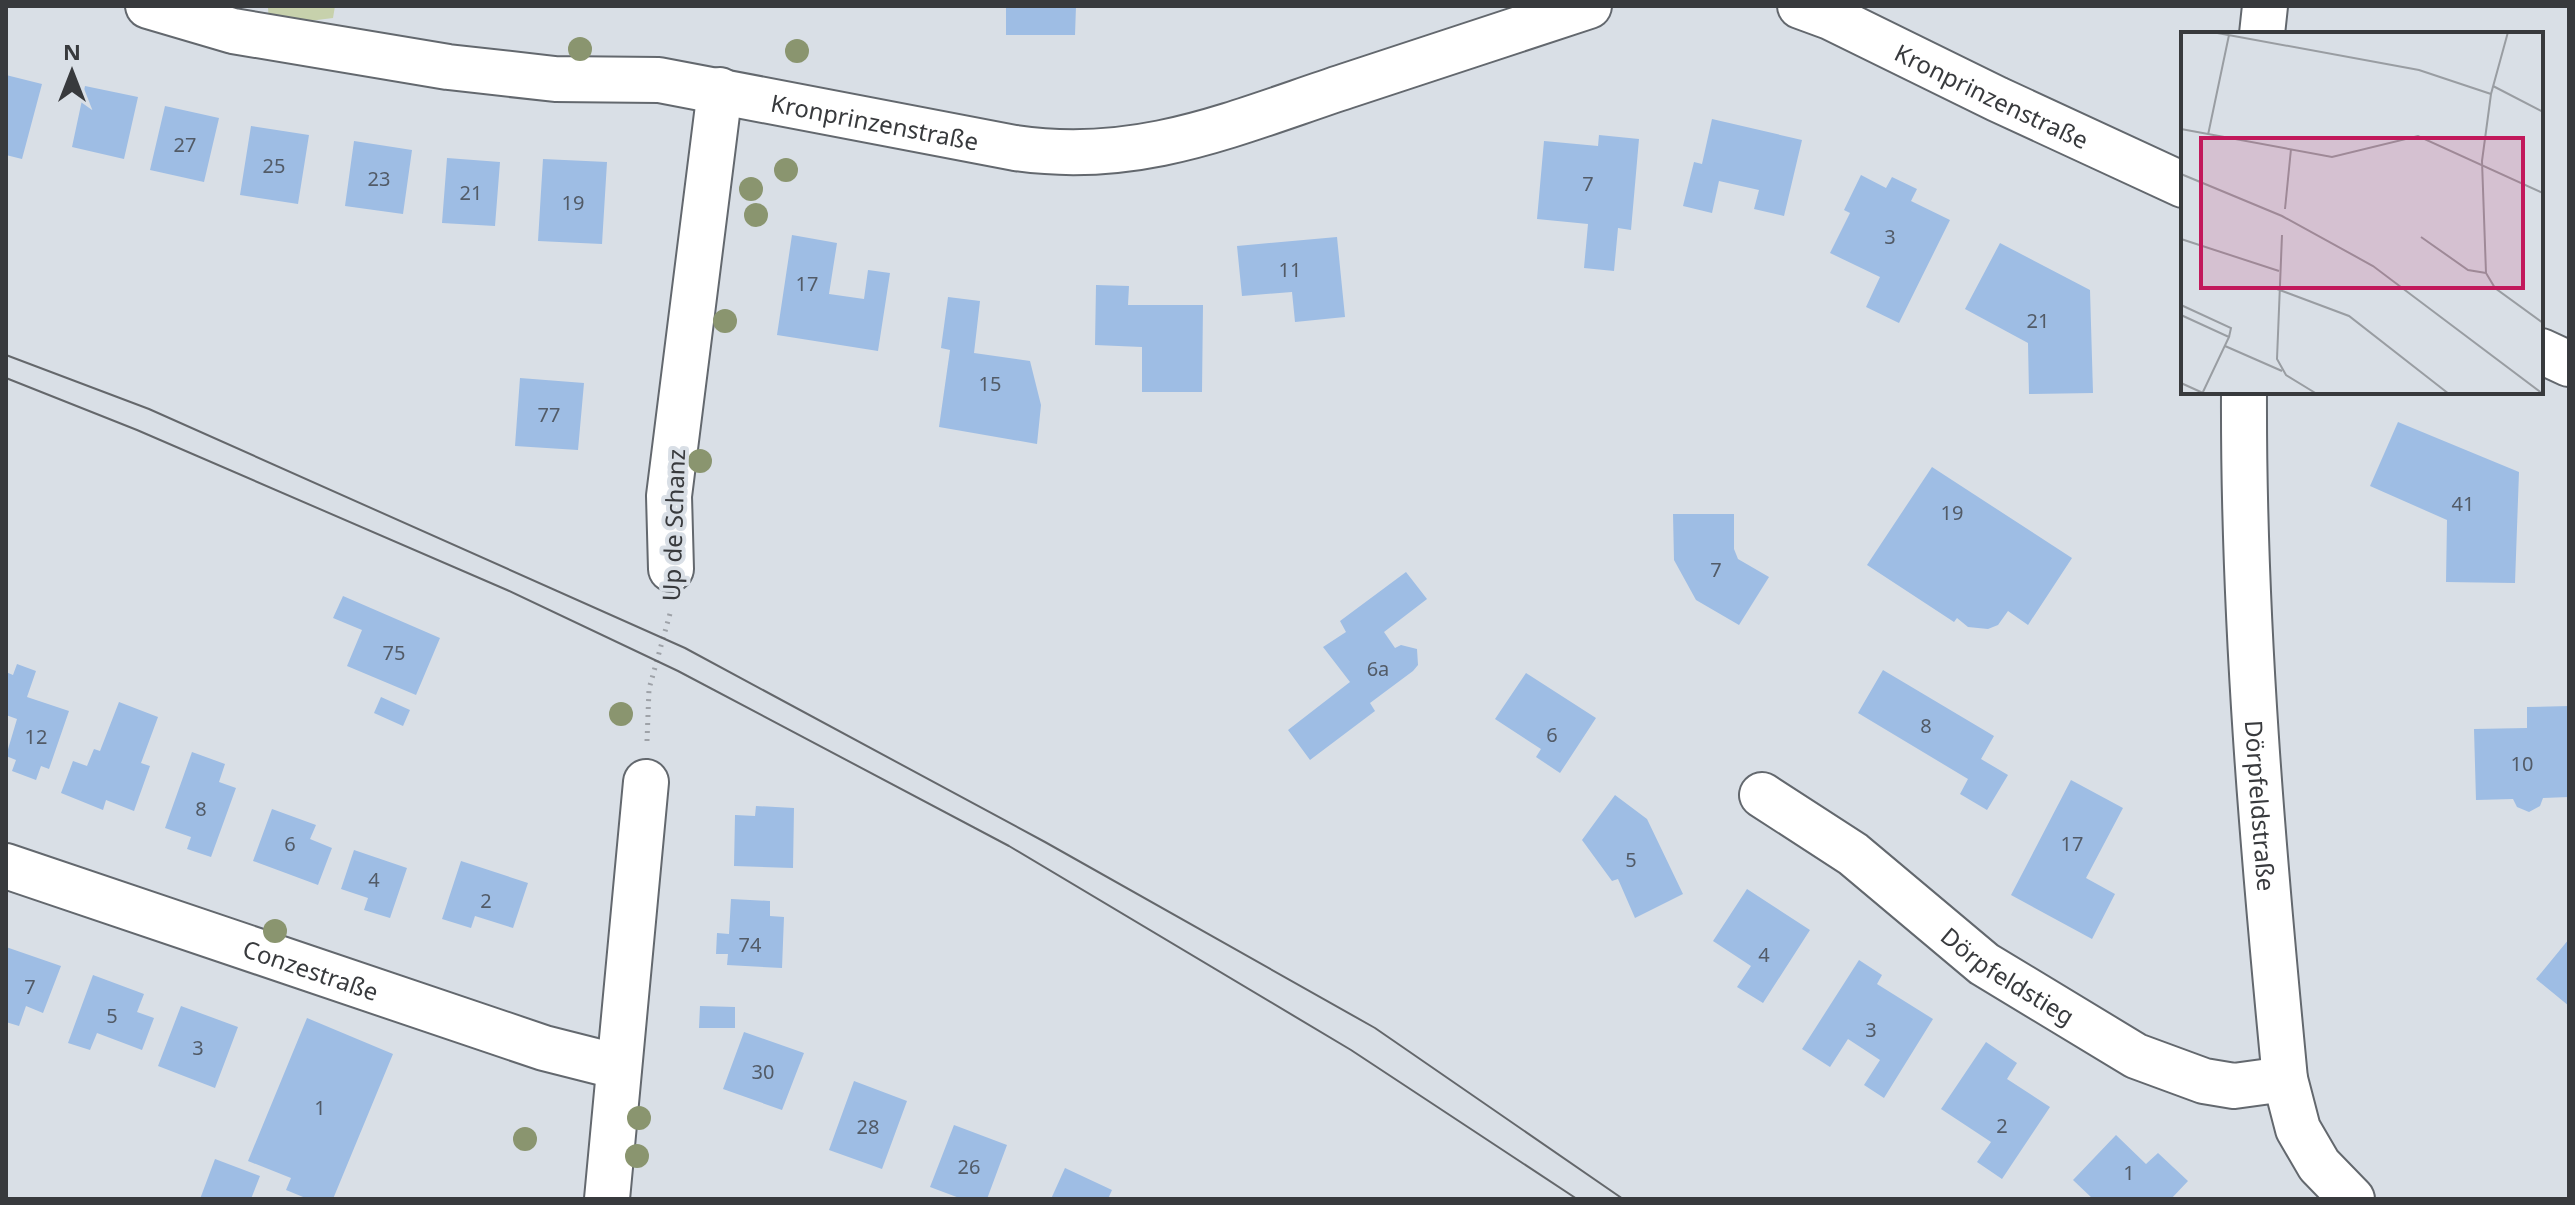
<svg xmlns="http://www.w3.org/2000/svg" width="2575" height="1205" font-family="'Noto Sans',sans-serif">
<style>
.green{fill:#c7d1ac}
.building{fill:#9ebde4}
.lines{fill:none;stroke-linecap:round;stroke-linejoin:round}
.minor-casing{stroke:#63686e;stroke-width:48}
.path{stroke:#9ea2a8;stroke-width:5;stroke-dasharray:2 6;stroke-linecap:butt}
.minor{stroke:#fff;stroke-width:44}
.tram{stroke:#64676b;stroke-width:2}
.tree{fill:#8a956f}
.labels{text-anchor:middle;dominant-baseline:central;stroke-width:8;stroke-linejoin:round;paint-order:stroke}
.number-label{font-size:20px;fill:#525b67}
.street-label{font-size:24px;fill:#383a3d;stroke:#d9dfe6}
.inset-road{fill:none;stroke:#999da2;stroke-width:2}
.view{fill:#c2185b;fill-opacity:0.15;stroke:#c2185b;stroke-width:4}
.inset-edge{fill:none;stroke:#383a3d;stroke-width:4}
</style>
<rect width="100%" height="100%" fill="#d9dfe6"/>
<path class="green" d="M260,6H335L333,18L285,24L269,22L268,8Z"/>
<path class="building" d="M1006,6H1076L1075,35H1006Z
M6,75L42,84L22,159L6,155Z
M85,86L138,97L124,159L72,147Z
M165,106L219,118L204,182L150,170Z
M1712,119L1802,140L1784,216L1754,209L1759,190L1719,181L1712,213L1683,206L1694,162L1702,164Z
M251,126L309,135L298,204L240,195Z
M1599,135L1639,139L1631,230L1618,228L1614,271L1584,268L1588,224L1537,219L1544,141L1598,146Z
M354,141L412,150L403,214L345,206Z
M447,158L500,162L495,226L442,223Z
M543,159L607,162L602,244L538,241Z
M1861,175L1886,188L1892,177L1917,189L1911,201L1950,220L1899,323L1866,307L1880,277L1830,253L1850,213L1844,210Z
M792,235L837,243L829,294L864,299L868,270L890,273L878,351L777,335Z
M1337,237L1345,317L1295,322L1292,292L1242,296L1237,246Z
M2000,243L2090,290L2093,393L2029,394L2028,343L1965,309Z
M1096,285L1129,286L1128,305H1203L1202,392H1142V347L1095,345Z
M948,297L980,301L974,353L1030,361L1041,405L1037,444L939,427L950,350L941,348Z
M520,378L584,383L578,450L515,446Z
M2398,422L2519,472L2515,583L2446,582L2447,520L2370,486Z
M1932,467L2072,558L2028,625L2008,611L1998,625L1988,629L1968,627L1957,618L1954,622L1867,565Z
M1673,514H1734V549L1738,559L1769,577L1739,625L1696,600L1674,560Z
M1406,572L1427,599L1384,632L1395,648L1401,645L1417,649L1418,665L1413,671L1370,703L1375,711L1310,760L1288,730L1350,682L1323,647L1346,632L1340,621Z
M343,596L440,638L416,695L347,666L362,630L333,618Z
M17,664L36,671L27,697L69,711L49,769L41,766L36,780L12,771L16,760L6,756L17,719L6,715V672L13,675Z
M1883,670L1994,736L1981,759L2008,775L1987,810L1960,794L1968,779L1858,713Z
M1526,673L1596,718L1560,773L1536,757L1541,749L1495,719Z
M381,697L410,710L403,726L374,713Z
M119,702L158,717L141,763L150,766L134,811L106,800L103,810L61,793L73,761L87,766L94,749L100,751Z
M2569,706V797L2543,798L2540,806L2529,812L2517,807L2513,799L2476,800L2474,729L2527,728V707Z
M192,752L225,764L219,782L236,788L211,857L187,849L191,837L165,828Z
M2071,780L2123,808L2086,878L2115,894L2092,939L2011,895Z
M1615,795L1647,819L1683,894L1635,918L1618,879L1612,881L1582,840Z
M756,806L794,808L793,868L734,866L735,815L755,816Z
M272,809L316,825L310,839L332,848L318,885L253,861Z
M354,850L407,868L390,918L364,910L368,898L341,889Z
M461,861L528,883L513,928L475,916L471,928L442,919Z
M1747,889L1810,930L1763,1003L1737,987L1751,966L1713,941Z
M731,899L770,901V916L784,917L782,968L727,965L728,954H716L717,933L729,934Z
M2569,939V1006L2536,979Z
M6,947L61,966L43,1013L26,1006L19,1026L6,1022Z
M1859,960L1882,975L1877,984L1933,1019L1884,1098L1864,1085L1880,1060L1848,1039L1830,1067L1802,1049Z
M93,975L144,994L137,1012L154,1018L142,1050L97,1033L90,1050L68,1043Z
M181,1006L238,1027L215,1088L158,1066Z
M700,1006L735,1007V1028H699Z
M307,1018L393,1054L333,1199H308L286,1190L291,1178L248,1161Z
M744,1032L804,1053L782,1110L723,1089Z
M1986,1042L2017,1063L2007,1079L2050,1107L2002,1179L1977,1162L1991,1142L1941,1109Z
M854,1081L907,1101L882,1169L829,1150Z
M954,1125L1007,1145L987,1199H962L930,1187Z
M2116,1135L2146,1164L2158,1153L2188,1181L2171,1199H2093L2073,1180Z
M215,1159L260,1176L251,1199H200Z
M1065,1168L1112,1190L1108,1199H1051Z"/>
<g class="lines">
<defs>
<g id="minor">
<path id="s1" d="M148,6L233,31L448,67L555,79L659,80L1015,148C1139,166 1231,124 1346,86C1427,59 1508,33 1589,6"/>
<path id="s2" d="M1800,6L1830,17L1997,99L2183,185"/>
<path d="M2262,34L2265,6"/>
<path d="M2541,351L2569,364"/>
<path id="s3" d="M2244,392C2243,622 2263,851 2285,1079L2298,1129L2319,1165L2352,1199"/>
<path d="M671,569L669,496L720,90"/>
<path id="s4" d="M1762,795L1853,854L1984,964L2136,1056L2204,1081L2234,1086L2285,1079"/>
<path id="s5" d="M6,866L544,1048L619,1067"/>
<path d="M607,1199L646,782"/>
</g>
</defs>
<use href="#minor" class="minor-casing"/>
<path class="path" d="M647,741L649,689L671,610"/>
<use href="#minor" class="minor"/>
<path class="tram" d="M6,355L149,409L685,648L1045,842L1375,1028L1623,1199
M6,378L137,430L507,590L678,671L1009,846L1351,1050L1577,1199"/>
</g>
<g class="tree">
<circle cx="580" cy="49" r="12"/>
<circle cx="797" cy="51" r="12"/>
<circle cx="786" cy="170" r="12"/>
<circle cx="751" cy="189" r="12"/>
<circle cx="756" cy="215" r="12"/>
<circle cx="725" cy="321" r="12"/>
<circle cx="700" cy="461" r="12"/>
<circle cx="621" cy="714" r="12"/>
<circle cx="275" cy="931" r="12"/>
<circle cx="639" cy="1118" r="12"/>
<circle cx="525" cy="1139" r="12"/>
<circle cx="637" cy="1156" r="12"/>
</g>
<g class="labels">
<g class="number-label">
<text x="185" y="144">27</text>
<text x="274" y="165">25</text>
<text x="379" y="178">23</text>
<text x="1588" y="183">7</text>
<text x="471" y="192">21</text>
<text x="573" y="202">19</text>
<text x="1890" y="236">3</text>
<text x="1290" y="269">11</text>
<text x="807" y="283">17</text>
<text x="2038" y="320">21</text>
<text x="990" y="383">15</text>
<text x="549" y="414">77</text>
<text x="2463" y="503">41</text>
<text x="1952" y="512">19</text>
<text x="1716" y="569">7</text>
<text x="394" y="652">75</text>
<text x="1378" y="668">6a</text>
<text x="1926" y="725">8</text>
<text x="1552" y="734">6</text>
<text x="36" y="736">12</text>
<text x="2522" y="763">10</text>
<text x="201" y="808">8</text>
<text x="290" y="843">6</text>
<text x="2072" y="843">17</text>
<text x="1631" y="859">5</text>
<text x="374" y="879">4</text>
<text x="486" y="900">2</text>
<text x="750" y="944">74</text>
<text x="1764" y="954">4</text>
<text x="30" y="986">7</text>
<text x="112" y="1015">5</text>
<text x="1871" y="1029">3</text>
<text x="198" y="1047">3</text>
<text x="763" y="1071">30</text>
<text x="320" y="1107">1</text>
<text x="2002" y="1125">2</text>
<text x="868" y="1126">28</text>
<text x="969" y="1166">26</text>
<text x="2129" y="1172">1</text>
</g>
<g class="street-label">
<text stroke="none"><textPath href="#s2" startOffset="212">Kronprinzenstraße</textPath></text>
<text stroke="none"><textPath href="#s1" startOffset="738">Kronprinzenstraße</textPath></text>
<text transform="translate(673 525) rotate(-88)">Up de Schanz</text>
<text stroke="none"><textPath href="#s3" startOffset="414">Dörpfeldstraße</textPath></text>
<text stroke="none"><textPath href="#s5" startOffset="322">Conzestraße</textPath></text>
<text stroke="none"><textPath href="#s4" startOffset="306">Dörpfeldstieg</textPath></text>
</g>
</g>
<g transform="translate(2181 32)">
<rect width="362" height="362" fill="#d9dfe6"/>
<path class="inset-road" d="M31,0L238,38L310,62M327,0L310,62L301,129L305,241L314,256L362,291M312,54L362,80M0,97L151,125L237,104L362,161M27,103L48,3M0,142L101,184L192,234L362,362M104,177L110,117M101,203L96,327L105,343L136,362M240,205L287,238L305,241M0,207L98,239M96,257L168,284L268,362M0,273L50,296L48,305M0,283L48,305L21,362M44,314L101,339M0,351L22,361"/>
<path class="view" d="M20,106H342V256H20Z"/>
<rect width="362" height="362" class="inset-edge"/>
</g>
<rect width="2575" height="1205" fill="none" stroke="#383a3d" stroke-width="16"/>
<g transform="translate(72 72)" stroke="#d9dfe6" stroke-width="6" paint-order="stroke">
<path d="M0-6L14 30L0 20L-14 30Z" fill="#383a3d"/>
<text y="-12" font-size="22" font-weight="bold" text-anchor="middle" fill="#383a3d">N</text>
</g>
</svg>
